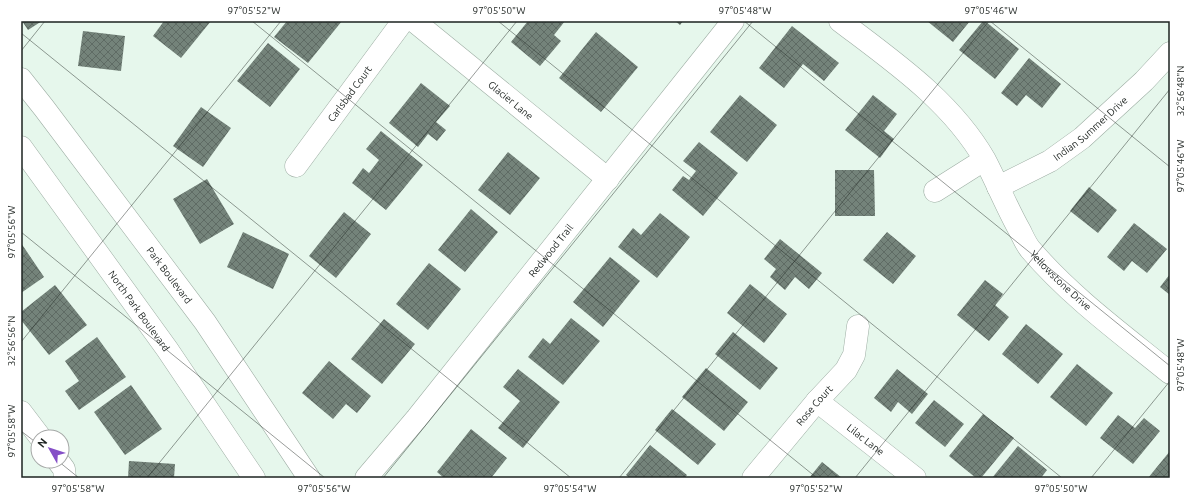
<svg xmlns="http://www.w3.org/2000/svg" width="1191" height="499" font-family="Ubuntu,sans-serif">
<style>
.building{fill:url(#building-cross-hatch)}
.lines{fill:none;stroke-linecap:round;stroke-linejoin:round}
.minor-casing{stroke:#9dada3;stroke-width:23}
.major-casing{stroke:#9dada3;stroke-width:23}
.minor{stroke:#fff;stroke-width:22}
.major{stroke:#fff;stroke-width:22}
.ticks{fill:none;stroke:#1d2320;stroke-width:1;stroke-opacity:0.45}
.labels{text-anchor:middle;dominant-baseline:central;stroke-width:4;stroke-linejoin:round;paint-order:stroke}
.street-label{font-size:10px;fill:#1d2320;stroke:#fff}
.neatline{fill:none;stroke:#1d2320;stroke-width:1.5}
.ticks-label{font-size:10px;text-anchor:middle;fill:#1d2320}
</style>
<defs>
<pattern id="building-cross-hatch" width="8" height="8" patternUnits="userSpaceOnUse"><rect width="8" height="8" fill="#74837a"/><path d="M0 0l8 8M0 8l8-8" fill="none" stroke="#5f6b64"/></pattern>
</defs>
<rect width="100%" height="100%" fill="#e6f7ec"/>
<path class="building" d="M22,21H42L28,30Z
M164,21H211L181,58L153,36Z
M287,21H342L308,63L274,37Z
M528,21H565L554,35L561,41L540,66L511,42Z
M675,21H683L680,25Z
M927,21H970L953,42Z
M983,21H985L1019,49L995,79L959,50Z
M792,26L839,63L824,81L803,64L784,88L759,68Z
M83,31L125,36L121,71L78,66Z
M596,32L638,67L601,112L559,78Z
M268,43L300,69L270,107L237,81Z
M1029,58L1061,84L1042,108L1026,95L1017,106L1001,93Z
M421,83L450,106L436,122L446,130L437,141L428,134L418,147L389,123Z
M740,95L777,125L747,162L710,132Z
M873,95L897,114L884,131L894,139L880,158L845,130Z
M201,107L231,128L203,167L173,146Z
M381,131L423,165L386,210L352,183L363,168L369,173L379,160L366,149Z
M699,142L738,173L703,216L672,190L683,176L689,180L696,171L683,161Z
M508,152L540,178L510,215L478,190Z
M835,170H874L875,216H835Z
M207,179L234,224L200,244L173,199Z
M1089,187L1117,210L1098,233L1070,211Z
M471,209L498,232L465,272L438,250Z
M344,212L371,234L336,278L309,256Z
M660,213L690,237L657,278L618,247L633,228L641,235Z
M1134,223L1167,249L1147,273L1132,261L1124,271L1107,257Z
M243,232L289,254L273,289L227,267Z
M887,232L916,256L893,284L863,260Z
M780,239L822,273L809,289L795,277L785,290L770,277L776,269L764,259Z
M21,243L44,277L21,293Z
M610,257L640,281L603,327L573,302Z
M429,263L461,289L428,330L396,304Z
M1170,274V295L1160,287Z
M985,280L1003,294L995,305L1009,317L989,341L957,315Z
M750,284L787,314L764,343L727,313Z
M55,285L87,325L49,355L21,320V312Z
M571,318L600,341L563,385L528,357L543,338L550,344Z
M384,319L415,344L382,384L351,359Z
M1026,324L1063,354L1038,384L1002,354Z
M733,332L778,368L760,390L715,354Z
M97,337L126,377L79,410L65,391L79,381L65,361Z
M329,361L371,396L357,413L346,404L333,419L302,393Z
M1077,364L1113,393L1086,426L1050,397Z
M706,368L748,402L724,431L682,397Z
M518,369L560,402L523,448L498,428L520,401L503,387Z
M897,369L928,394L912,414L898,402L891,412L874,398Z
M131,385L162,429L125,455L94,412Z
M934,400L964,424L945,447L915,423Z
M672,409L716,444L698,465L655,430Z
M983,414L1014,438L981,478H976L949,456Z
M1118,415L1135,428L1144,418L1160,431L1133,464L1100,438Z
M471,429L507,458L491,478H444L437,472Z
M650,445L687,475L685,478H630L626,475Z
M1018,446L1047,470L1041,478H992Z
M1170,451V478H1148Z
M129,461L175,464L174,478H128Z
M822,462L842,478H809Z"/>
<g class="lines">
<defs>
<g id="minor">
<path id="s1" d="M414,21L608,179"/>
<path id="s2" d="M840,21C894,62 951,101 985,160C997,183 1007,208 1020,231C1023,237 1026,244 1030,249C1071,297 1122,334 1170,373"/>
<path id="s3" d="M296,166L403,21"/>
<path id="s4" d="M998,187L1050,161L1082,138L1144,81L1170,53"/>
<path d="M935,191L984,160"/>
<path id="s5" d="M817,401L915,478"/>
<path d="M21,412L40,437"/>
<path d="M58,461L64,469L65,478"/>
<path id="s6" d="M366,478L417,418L733,21"/>
<path id="s7" d="M753,478L817,401L846,370L854,355L858,326"/>
</g>
<g id="major">
<path id="s8" d="M21,79L44,108L205,322L309,478"/>
<path id="s9" d="M21,147L167,349L254,478"/>
</g>
</defs>
<use href="#minor" class="minor-casing"/>
<use href="#major" class="major-casing"/>
<use href="#minor" class="minor"/>
<use href="#major" class="major"/>
</g>
<path class="ticks" d="M252,21L817,478M498,21L1062,478M744,21L1170,366M990,21L1170,167M21,33L571,478M21,51L45,21M21,232L325,478M21,342L281,21M21,431L38,444M58,461L79,478M147,478L517,21M383,478L753,21M619,478L989,21M855,478L1170,89M1091,478L1170,381"/>
<g class="labels">
<g class="street-label">
<text stroke="none"><textPath href="#s3" startOffset="90">Carlsbad Court</textPath></text>
<text stroke="none"><textPath href="#s1" startOffset="125">Glacier Lane</textPath></text>
<text stroke="none"><textPath href="#s4" startOffset="110">Indian Summer Drive</textPath></text>
<text stroke="none"><textPath href="#s6" startOffset="293">Redwood Trail</textPath></text>
<text stroke="none"><textPath href="#s8" startOffset="246">Park Boulevard</textPath></text>
<text stroke="none"><textPath href="#s2" startOffset="346">Yellowstone Drive</textPath></text>
<text stroke="none"><textPath href="#s9" startOffset="202">North Park Boulevard</textPath></text>
<text stroke="none"><textPath href="#s7" startOffset="95">Rose Court</textPath></text>
<text stroke="none"><textPath href="#s5" startOffset="62">Lilac Lane</textPath></text>
</g>
</g>
<rect width="1191" height="499" fill="none" stroke="#ffffff" stroke-width="44"/>
<g transform="translate(50 449) rotate(309)"><circle r="19" fill="#ffffff" stroke="#a5a7a6"/>
<path d="M0-3L7 15L0 10L-7 15Z" fill="#854fc7"/>
<text y="-6" font-size="11" font-weight="bold" text-anchor="middle" fill="#1d2320">N</text>
</g>
<rect x="22" y="22" width="1147" height="455" class="neatline"/>
<g class="ticks-label">
<text x="254" y="14">97°05'52"W</text>
<text x="499" y="14">97°05'50"W</text>
<text x="745" y="14">97°05'48"W</text>
<text x="991" y="14">97°05'46"W</text>
<text transform="translate(1180 91) rotate(-90)" y="4">32°56'48"N</text>
<text transform="translate(1180 166) rotate(-90)" y="4">97°05'46"W</text>
<text transform="translate(11 232) rotate(-90)" y="4">97°05'56"W</text>
<text transform="translate(11 341) rotate(-90)" y="4">32°56'56"N</text>
<text transform="translate(1180 365) rotate(-90)" y="4">97°05'48"W</text>
<text transform="translate(11 431) rotate(-90)" y="4">97°05'58"W</text>
<text x="78" y="492">97°05'58"W</text>
<text x="324" y="492">97°05'56"W</text>
<text x="570" y="492">97°05'54"W</text>
<text x="816" y="492">97°05'52"W</text>
<text x="1061" y="492">97°05'50"W</text>
</g>
</svg>
